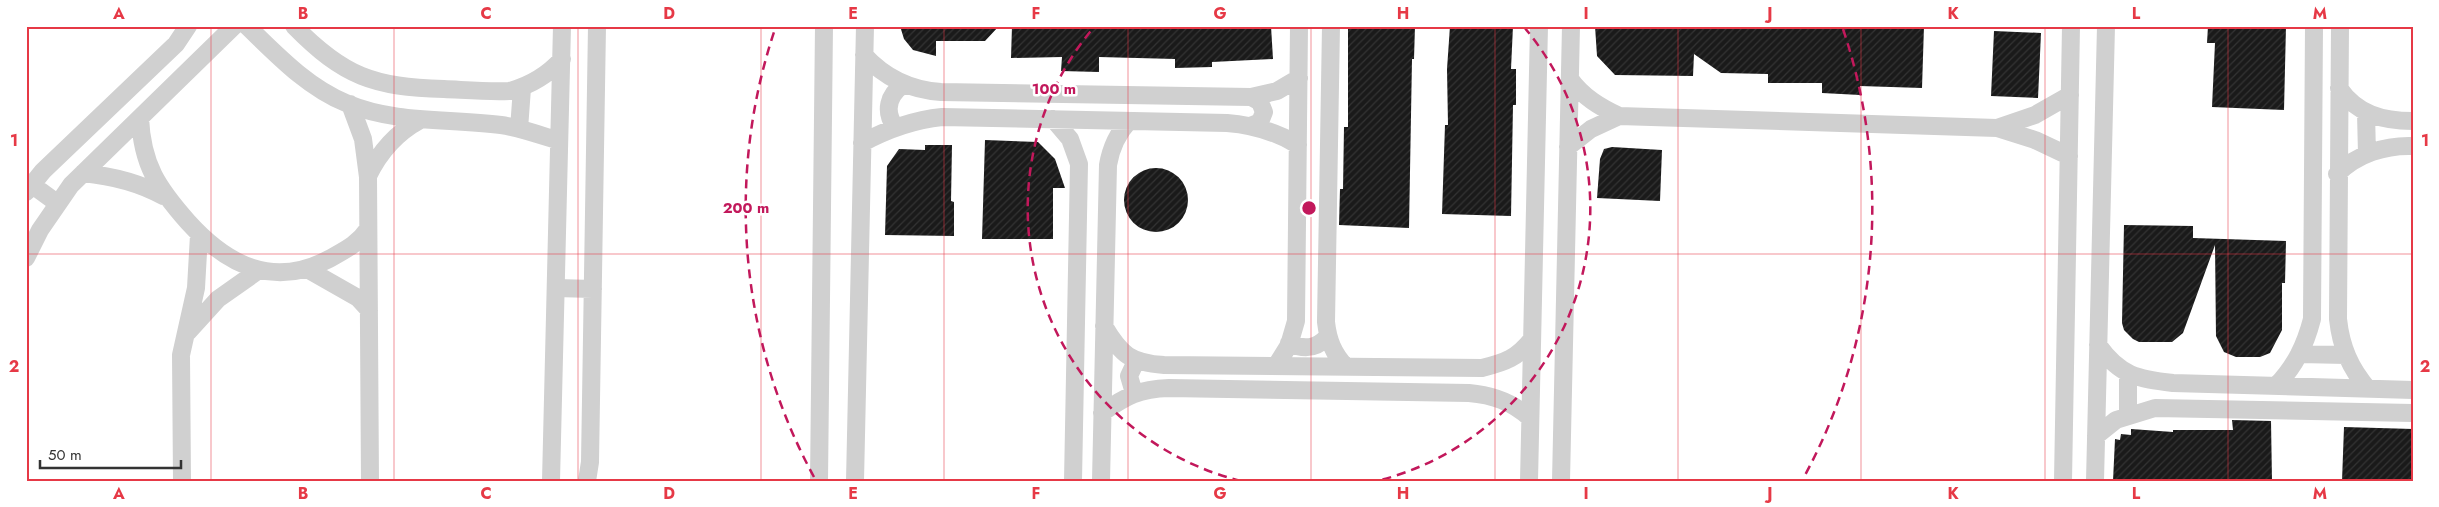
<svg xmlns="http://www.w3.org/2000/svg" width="2439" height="507" font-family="Jost,sans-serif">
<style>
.building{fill:url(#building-hatch)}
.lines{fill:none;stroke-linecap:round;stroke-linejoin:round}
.street{stroke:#d0d0d0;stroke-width:18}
.grid{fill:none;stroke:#e63946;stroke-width:1;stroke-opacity:0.55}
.ring{fill:none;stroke:#c2185b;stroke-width:2.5;stroke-dasharray:9 6}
.centre{fill:#c2185b;stroke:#fff;stroke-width:2.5}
.ring-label{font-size:15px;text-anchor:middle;font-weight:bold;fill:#c2185b;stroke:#fff;stroke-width:5;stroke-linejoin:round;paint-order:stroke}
.neatline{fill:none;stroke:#e63946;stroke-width:2}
.grid-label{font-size:16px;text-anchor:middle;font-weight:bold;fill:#e63946}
</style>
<defs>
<pattern id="building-hatch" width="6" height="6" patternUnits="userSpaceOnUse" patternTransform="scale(1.25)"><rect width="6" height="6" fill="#1a1a1a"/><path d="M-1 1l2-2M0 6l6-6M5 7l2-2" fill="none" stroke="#333"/></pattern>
</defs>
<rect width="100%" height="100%" fill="#fff"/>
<path class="building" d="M900,26H999L985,41H936V56L913,50L904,39Z
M1012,26H1271L1273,59L1212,62V67L1175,68V59L1099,57V72L1061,71L1062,57L1011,58Z
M1348,26H1415L1414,59H1412L1409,228L1339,225L1340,189H1343L1344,127H1348Z
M1450,26H1513L1511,69H1516V105H1513L1511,216L1442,214L1445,125H1448L1447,69Z
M1595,26H1924L1922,88L1860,86V95L1822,93V83H1768V74L1721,73L1694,54L1693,76L1615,75L1597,56Z
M2208,26H2286L2284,110L2212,107L2215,43H2207Z
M1994,31L2041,33L2038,98L1991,96Z
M985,140L1038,142L1055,159L1065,188H1053V239H982Z
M925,145H952L951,201L954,202V236L885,235L887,166L899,149L925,150Z
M1612,147L1662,150L1660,201L1597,198L1600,159L1604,149Z
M1124 200a32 32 0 1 1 64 0a32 32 0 1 1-64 0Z
M2124,225L2193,226V238L2286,241L2285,283H2282V330L2270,353L2260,357H2236L2224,352L2216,336L2215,245L2183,333L2172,342H2139L2133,339L2124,330L2122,323Z
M2232,420L2271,421L2272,481H2113L2115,439L2120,440L2121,434L2131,435V429L2173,432V430H2233Z
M2344,427L2413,429V481H2342Z"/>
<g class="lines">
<path class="street" d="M247,26C277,55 307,87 346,103C396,124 448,118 501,125C521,128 540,135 559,141
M294,26C344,77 374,87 444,89C466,90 488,92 510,91C531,85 547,76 562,59
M1331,26L1326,322C1328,340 1333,353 1346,367
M2340,26L2338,319C2341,347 2350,368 2368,389
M864,55C885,78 910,90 941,92L1251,97L1277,91L1299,78
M1570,79C1583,97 1600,107 1619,116
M2339,88C2357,114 2382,121 2413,121
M350,104L363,139L368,177L370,481
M2366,113L2367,154
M140,118C142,165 158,188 188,222C227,265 273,289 329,259C345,250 358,244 368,229
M1053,119L1070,139L1079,164L1073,481
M1250,126L1260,122L1264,112L1260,102L1251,97
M895,127C884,111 888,95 904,84
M1997,128L2035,115L2070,95
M519,129L522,88
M862,143C888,129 913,120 942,117L1227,123C1253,125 1275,131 1298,145
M1568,147L1591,129L1619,116L1997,128L2035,140L2069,156
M83,173C112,176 138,182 163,196
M2337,174C2357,154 2385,145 2413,146
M368,176C380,151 396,133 420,120
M31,184L57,203
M26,192L43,171L176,44L188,26
M26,258L40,230L71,185L234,26
M307,269L358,298L369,310
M556,288L593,289
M1104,326C1121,355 1131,363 1164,365L1482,368C1506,362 1517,358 1532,339
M188,332L218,299L259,270
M1289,343C1304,350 1316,349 1327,337
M2098,345C2120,376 2138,379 2173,383L2413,390
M2300,354L2346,355
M1276,366L1289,345L1296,321L1299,26
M2128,374V414
M2276,386C2295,366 2305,346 2312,319L2314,26
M1134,393L1129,376L1136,361
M1102,413C1126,396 1139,389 1169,388L1469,393C1493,395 1512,402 1530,418
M2096,436L2116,420L2155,408L2413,413
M182,481L181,355L196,288L199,235
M551,481L562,26
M587,481L590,462L597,26
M819,481L824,26
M855,481L865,26
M1101,481L1108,165C1111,147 1117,134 1129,121
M1529,481L1539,26
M1561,481L1571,26
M2063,481L2071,26
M2095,481L2106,26"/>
</g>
<path class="grid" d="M211,26V481M394,26V481M578,26V481M761,26V481M944,26V481M1128,26V481M1311,26V481M1495,26V481M1678,26V481M1861,26V481M2045,26V481M2228,26V481M26,254H2413"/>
<g class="ring">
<path d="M1241 481A281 281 0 0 1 1094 27M1524 27A281 281 0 0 1 1377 481"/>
<path d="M814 477A563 563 0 0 1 775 29M1843 29A563 563 0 0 1 1804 477"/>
</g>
<circle cx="1309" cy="208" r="8" class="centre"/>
<g class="ring-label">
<text x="1054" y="94">100 m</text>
<text x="746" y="213">200 m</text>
</g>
<rect width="2439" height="507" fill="none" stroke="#ffffff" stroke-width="55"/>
<path d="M40 460v8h141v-8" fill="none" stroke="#333333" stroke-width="2.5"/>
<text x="48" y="460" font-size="15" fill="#333333" stroke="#ffffff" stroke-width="4" paint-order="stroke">50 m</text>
<rect x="28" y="28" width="2384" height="452" class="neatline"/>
<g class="grid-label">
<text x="119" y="19">A</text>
<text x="303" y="19">B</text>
<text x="486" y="19">C</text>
<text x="669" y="19">D</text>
<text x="853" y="19">E</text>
<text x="1036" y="19">F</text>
<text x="1220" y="19">G</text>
<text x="1403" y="19">H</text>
<text x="1586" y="19">I</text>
<text x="1770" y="19">J</text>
<text x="1953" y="19">K</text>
<text x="2136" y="19">L</text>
<text x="2320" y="19">M</text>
<text x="14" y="146">1</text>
<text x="2425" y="146">1</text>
<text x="14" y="372">2</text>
<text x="2425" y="372">2</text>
<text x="119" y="499">A</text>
<text x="303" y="499">B</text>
<text x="486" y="499">C</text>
<text x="669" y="499">D</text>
<text x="853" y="499">E</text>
<text x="1036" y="499">F</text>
<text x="1220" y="499">G</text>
<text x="1403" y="499">H</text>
<text x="1586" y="499">I</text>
<text x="1770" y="499">J</text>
<text x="1953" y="499">K</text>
<text x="2136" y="499">L</text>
<text x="2320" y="499">M</text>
</g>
</svg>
